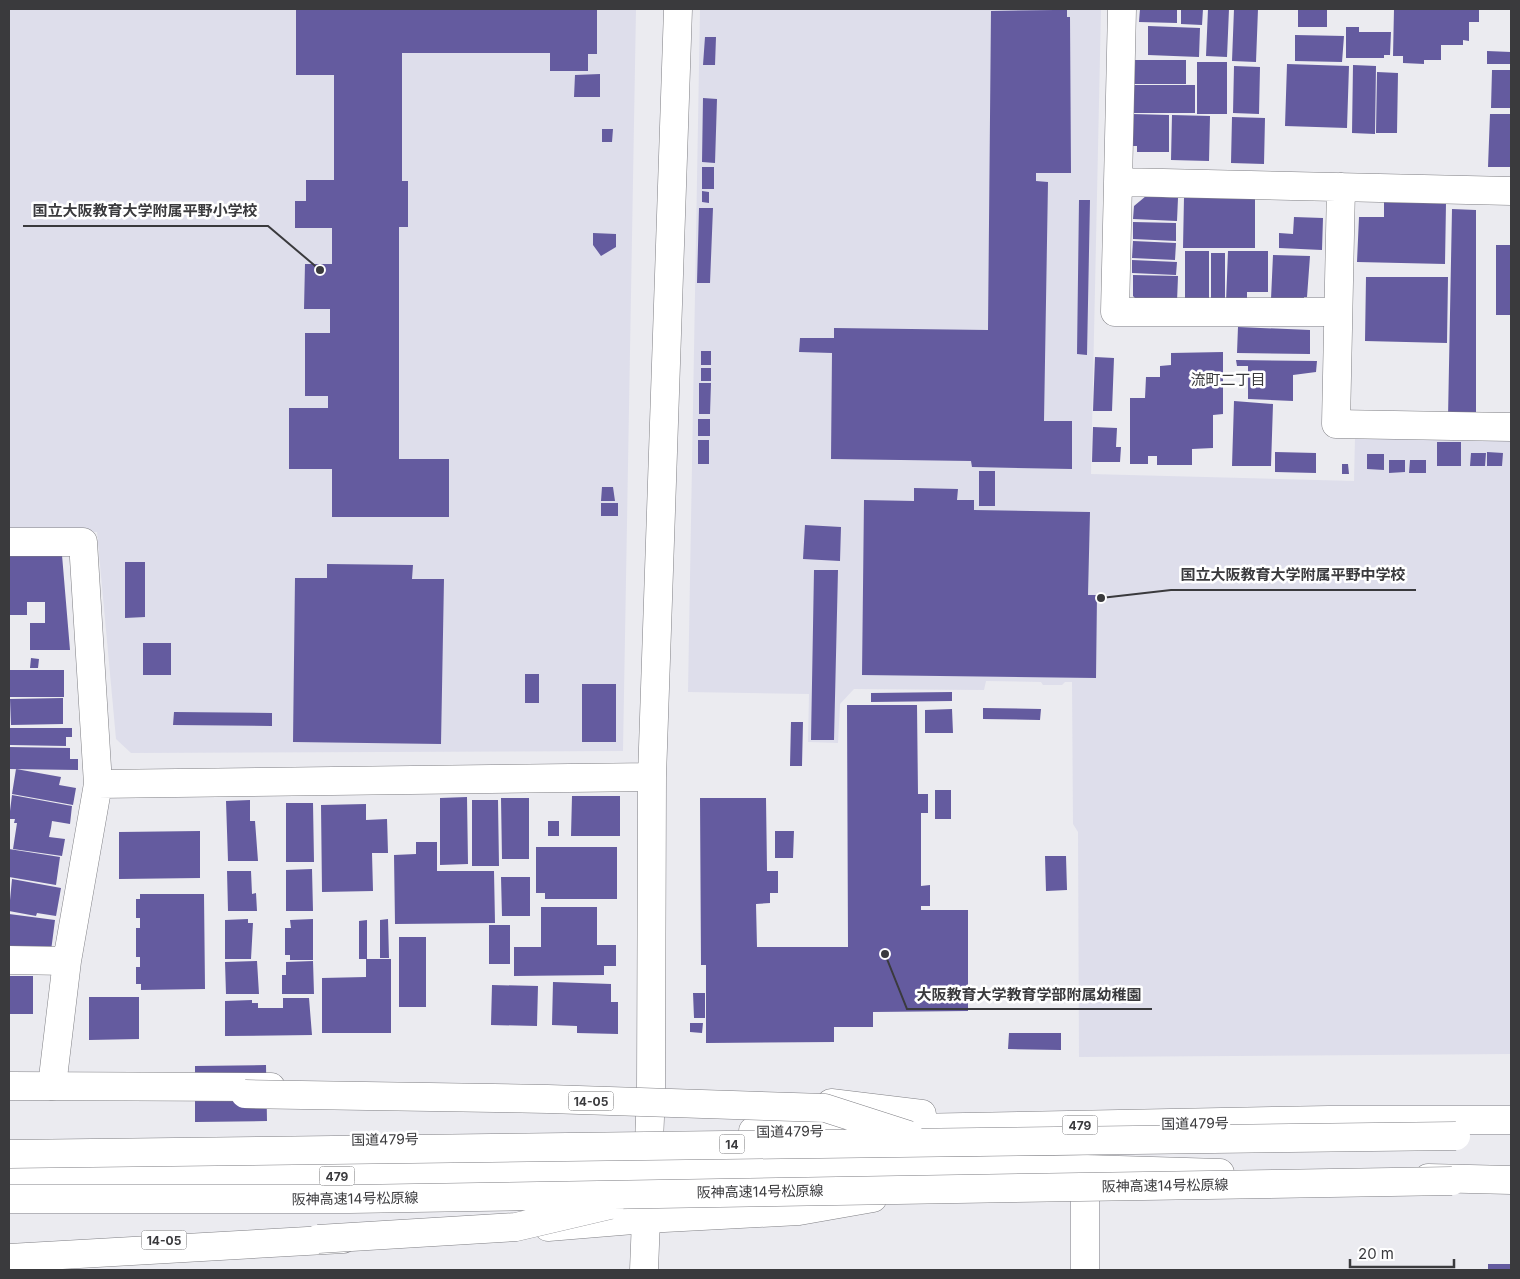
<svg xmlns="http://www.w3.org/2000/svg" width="1520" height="1279" font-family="Inter,'Noto Sans JP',sans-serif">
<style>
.built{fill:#dedeeb}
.building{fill:#645b9f}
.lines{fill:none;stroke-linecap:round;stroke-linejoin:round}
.minor-casing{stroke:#7f7f84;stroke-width:29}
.highway-casing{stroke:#7f7f84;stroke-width:29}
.minor{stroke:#fff;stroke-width:28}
.highway{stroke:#fff;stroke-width:28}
.highway-bridge-casing{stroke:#7f7f84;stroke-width:29;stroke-linecap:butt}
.highway-bridge{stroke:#fff;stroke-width:28}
.labels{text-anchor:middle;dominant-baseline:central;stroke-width:5;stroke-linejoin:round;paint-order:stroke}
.shield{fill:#fff;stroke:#757577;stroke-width:1}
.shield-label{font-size:12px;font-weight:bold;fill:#3a3a3d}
.street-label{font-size:14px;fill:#3a3a3d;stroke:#fff}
.neighbourhood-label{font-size:15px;fill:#3a3a3d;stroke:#fff}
.leader{fill:none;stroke:#3a3a3d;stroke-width:2}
.callout-dot{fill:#3a3a3d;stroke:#fff;stroke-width:2}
.callout-label{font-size:15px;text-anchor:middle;font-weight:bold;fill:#3a3a3d;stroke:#fff;stroke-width:5;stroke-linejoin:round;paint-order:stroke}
</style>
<rect width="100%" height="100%" fill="#ebebf0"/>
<path class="built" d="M9,9H636L623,751L131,753L116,739L97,532L9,531Z
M700,9H1101L1091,474L1354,481L1355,437L1511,441V1054L1079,1057L1078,832L1073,824L1072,682H1065L1062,685H1043L1041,682L986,681L984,690L854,689L840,704L838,743L808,742L809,694L688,692Z"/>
<path class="building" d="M296,9H597V54H588V71H550V53H402V181H408V227H399V459H449V517H332V469H289V408H328V396H305V333H330V309H304L305,264H332V228H295V201H306V180H334V75H296Z
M1140,9H1177V23L1139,22Z
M1181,9H1203L1202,25L1181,24Z
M1208,9H1229L1227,57L1206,56Z
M1234,9H1258L1256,62L1232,61Z
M1298,9H1327V27H1298Z
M1394,9H1479V22H1469V41L1463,40V45H1441V60H1424V64L1403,63V56H1393Z
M1055,10H1067V17H1070L1071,173H1036V181L1048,182L1044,421H1072V469L972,467L971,461L831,459L832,353L799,352L800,338H834V328L988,330L991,11Z
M1148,26L1200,28L1199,57L1148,55Z
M1346,27H1359V32H1391L1390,55H1384V58H1346Z
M1295,35L1344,36L1342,62L1295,61Z
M705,37H716L715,65H703Z
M1487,51L1511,52V64H1487Z
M1134,60H1186V84H1134Z
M1197,62H1227V114H1197Z
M1287,64L1349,66L1347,128L1285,126Z
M1353,65L1376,66L1375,134L1352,133Z
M1234,66L1260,67L1259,114L1233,113Z
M1492,70H1511V108H1491Z
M1377,72L1398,73L1397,133H1376Z
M600,74V97H574L575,75Z
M1134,85H1195V113H1134Z
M703,98L717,99L715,163L702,162Z
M1132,114L1169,115V152H1137V146H1132Z
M1490,114H1511V167H1488Z
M1172,115L1210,116L1209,161L1171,160Z
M1232,117L1265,118L1264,164L1231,163Z
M602,129H613L612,142H602Z
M702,167H714V189H702Z
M702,191L709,192V203L702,202Z
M1146,196L1178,198L1177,221L1133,219L1134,206Z
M1184,197L1255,198V248H1183Z
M1079,200H1090L1087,355L1077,354Z
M1384,202L1446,203L1445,264L1357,262L1359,217H1384Z
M699,208H713L710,283H697Z
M1452,209L1476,210V417L1448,418Z
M1294,217L1323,218L1322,250L1279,248V233L1293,234Z
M1133,222L1176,223V241L1133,239Z
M593,233L616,234V247L601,256L593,245Z
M1133,241L1176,243L1175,260L1132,258Z
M1496,245H1511V315H1496Z
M1185,251H1209V303H1185Z
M1228,251H1268V292H1247V303H1226Z
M1211,253H1225V299H1211Z
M1273,255L1310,256L1307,297H1304V301L1271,299Z
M1132,260L1177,262L1176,275L1132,273Z
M1133,275L1178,276L1177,302L1138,301L1133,296Z
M1366,277H1448L1447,343L1365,341Z
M1238,327L1310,330V354L1237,353Z
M701,351H711V365H701Z
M1223,352V414L1213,415V448L1192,449V465H1157V456H1148V464H1130V398H1145L1146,377H1160V366L1171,365V353Z
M1095,357L1114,358L1112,411H1093Z
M1236,360L1317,361L1316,372L1293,375V401L1248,399V366H1237Z
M701,368H711V381H701Z
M699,383H711L710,414H699Z
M1234,401L1273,404L1271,466H1232Z
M698,419H710V436H698Z
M1093,427L1117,428L1116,447H1121L1120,462H1092Z
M698,440H709V464H698Z
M1437,442H1461V466H1437Z
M1275,452L1316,453V473L1275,472Z
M1487,452L1503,453L1502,466H1487Z
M1471,453H1486L1485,466H1470Z
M1367,454H1384V470L1367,469Z
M1389,460H1405V472L1389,473Z
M1410,460H1426V473H1409Z
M1342,464H1348L1349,474H1342Z
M979,471H995V506H979Z
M602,487H613L615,501H601Z
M914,488L958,489L957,500H974V510L1090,512L1088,595H1097L1096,678L862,675L864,500L914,501Z
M601,503H618V516H601Z
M805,525L841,527L840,561L803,559Z
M9,555H62L70,650H30V623H45V602H27V615H9Z
M125,562H145V617L125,618Z
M327,564L413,565L412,579H444L441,744L293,742L295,578H327Z
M814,570H838L834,740H811Z
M143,643H171V675H143Z
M31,658L39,659L38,668H30Z
M9,670H64V697H9Z
M525,674H539V703H525Z
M582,684H616V742H582Z
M952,692V701L871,702V693Z
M63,698V724L11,725L10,699Z
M847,705H917L918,794H928V813H921V886L930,885V906H921V910H968V1011L873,1012V1027H834V1042L706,1043V965H701L700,798H766L767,871H778V893H770V903L756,904L757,947H848Z
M983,708L1041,709L1040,720L983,719Z
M952,709L953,733H925V710Z
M174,712L272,713V726L173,725Z
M791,722H803L802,766H790Z
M10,728H72V737H66V746L10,745Z
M9,747L70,748V759H78V770L9,769Z
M16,769L61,777L59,785L76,788L73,805L12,794Z
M935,790H951V819H935Z
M12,795L72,806L70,824L52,821L51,828L49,837L65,839L62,856L13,849L17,823H14L15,819H9Z
M572,796H620V836H571Z
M467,797L468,864L440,865V798Z
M501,798H529V859H502Z
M250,800V821H255L258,861H228L226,801Z
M472,800H498L499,866H472Z
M286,803H313L314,862H286Z
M366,804V820L387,819L388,853H372L373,891L322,892L321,805Z
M548,821H559V836H548Z
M200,831V878L119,879V832Z
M775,831H794L793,858H775Z
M416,842H437V871H494L495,923L395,924L394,855L416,854Z
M536,847H617V899H545V893H536Z
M9,849L60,857L56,885L9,877Z
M1045,856H1066L1067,890L1046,891Z
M312,869L313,911H286V870Z
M227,871H251L252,894L256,893L257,911H228Z
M501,877H530V916H502Z
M12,879L61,888L56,916L37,913L36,916L9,911Z
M140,894H204L205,989L141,990V984H136V967H140V957H136V928H140V918H136V899H140Z
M541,907H597V945H616V966H604V975L514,976V947H541Z
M9,914L55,920L51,951L9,948Z
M248,919V923H253L251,959H225V920Z
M313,919V960H290V955H285V928H291L290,920Z
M388,919L389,958H380V920Z
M367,920V959H391V1033H322V978L366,977V959H359V921Z
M489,925H510V964H489Z
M399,937H426V1007H399Z
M257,961L259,994H226L225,962Z
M313,961L314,994H282V975H286V962Z
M9,976H33V1014H9Z
M553,982L611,984V1002H618V1034L577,1033V1026L552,1025Z
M492,985L538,986L537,1026L491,1025Z
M693,993H705V1018H694Z
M89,997H139V1039L89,1040Z
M283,998H309L312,1035L225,1036V1001L252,1000V1003H258V1008H283Z
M690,1023H703L702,1033L690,1032Z
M1009,1033H1061V1050L1008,1049Z
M266,1065L267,1121L195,1122V1066Z
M1488,1264H1511V1270H1488Z"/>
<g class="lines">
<defs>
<path id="minor" d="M1122,9L1115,312H1337
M1120,182L1511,191
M1341,187L1336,424L1511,427
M9,542H83L98,784L67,961L52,1086
M98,784L652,777
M9,960L67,961
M1085,1169V1270
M644,1270L651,1092L652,777L678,9"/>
<path id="highway" d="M9,1086L271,1087
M831,1103L922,1114
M753,1131L1329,1120H1511
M1428,1178L1511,1180
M9,1180L1085,1169L1220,1173
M548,1227L645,1219L799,1211L873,1198
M9,1258L343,1239"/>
</defs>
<use href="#minor" class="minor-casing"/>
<use href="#highway" class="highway-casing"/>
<use href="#minor" class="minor"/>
<use href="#highway" class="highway"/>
<defs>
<path id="highway-bridge" d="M245,1094L548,1099L825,1108L909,1135
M9,1154L1456,1136
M9,1199H350L1452,1181
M318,1239L516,1227L610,1205"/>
</defs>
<use href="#highway-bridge" class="highway-bridge-casing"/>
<use href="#highway-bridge" class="highway-bridge"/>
</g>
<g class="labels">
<g class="shield">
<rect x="568.5" y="1091.5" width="45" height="19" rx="4"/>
<rect x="1062.5" y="1115.5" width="35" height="19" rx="4"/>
<rect x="719.5" y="1134.5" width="25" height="19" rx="4"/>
<rect x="319.5" y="1166.5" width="35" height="19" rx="4"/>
<rect x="141.5" y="1230.5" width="45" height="19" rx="4"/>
</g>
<g class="shield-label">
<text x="591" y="1101">14-05</text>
<text x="1080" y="1125">479</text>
<text x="732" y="1144">14</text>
<text x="337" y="1176">479</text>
<text x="164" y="1240">14-05</text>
</g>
<g class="street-label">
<text transform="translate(1195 1123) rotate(-1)">国道479号</text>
<text transform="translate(790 1131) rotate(-1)">国道479号</text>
<text transform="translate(385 1139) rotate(-1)">国道479号</text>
<text transform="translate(1165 1185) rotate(-1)">阪神高速14号松原線</text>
<text transform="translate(760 1191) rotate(-1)">阪神高速14号松原線</text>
<text transform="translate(355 1198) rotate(-1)">阪神高速14号松原線</text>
</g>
<g class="neighbourhood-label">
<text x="1228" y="379">流町二丁目</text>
</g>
</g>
<path class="leader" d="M320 270L268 226H23M1101 598L1171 590H1416M885 954L907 1009H1152"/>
<g class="callout-dot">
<circle cx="320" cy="270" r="5"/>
<circle cx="1101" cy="598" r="5"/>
<circle cx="885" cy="954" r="5"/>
</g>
<g class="callout-label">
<text x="145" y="216">国立大阪教育大学附属平野小学校</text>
<text x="1293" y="580">国立大阪教育大学附属平野中学校</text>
<text x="1029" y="1000">大阪教育大学教育学部附属幼稚園</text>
</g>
<rect width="1520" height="1279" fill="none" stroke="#3a3a3d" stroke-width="20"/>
<path d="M1350 1259v8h104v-8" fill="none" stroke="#3a3a3d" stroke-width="2.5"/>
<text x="1358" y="1259" font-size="15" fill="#3a3a3d" stroke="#ffffff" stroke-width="4" paint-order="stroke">20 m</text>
</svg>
